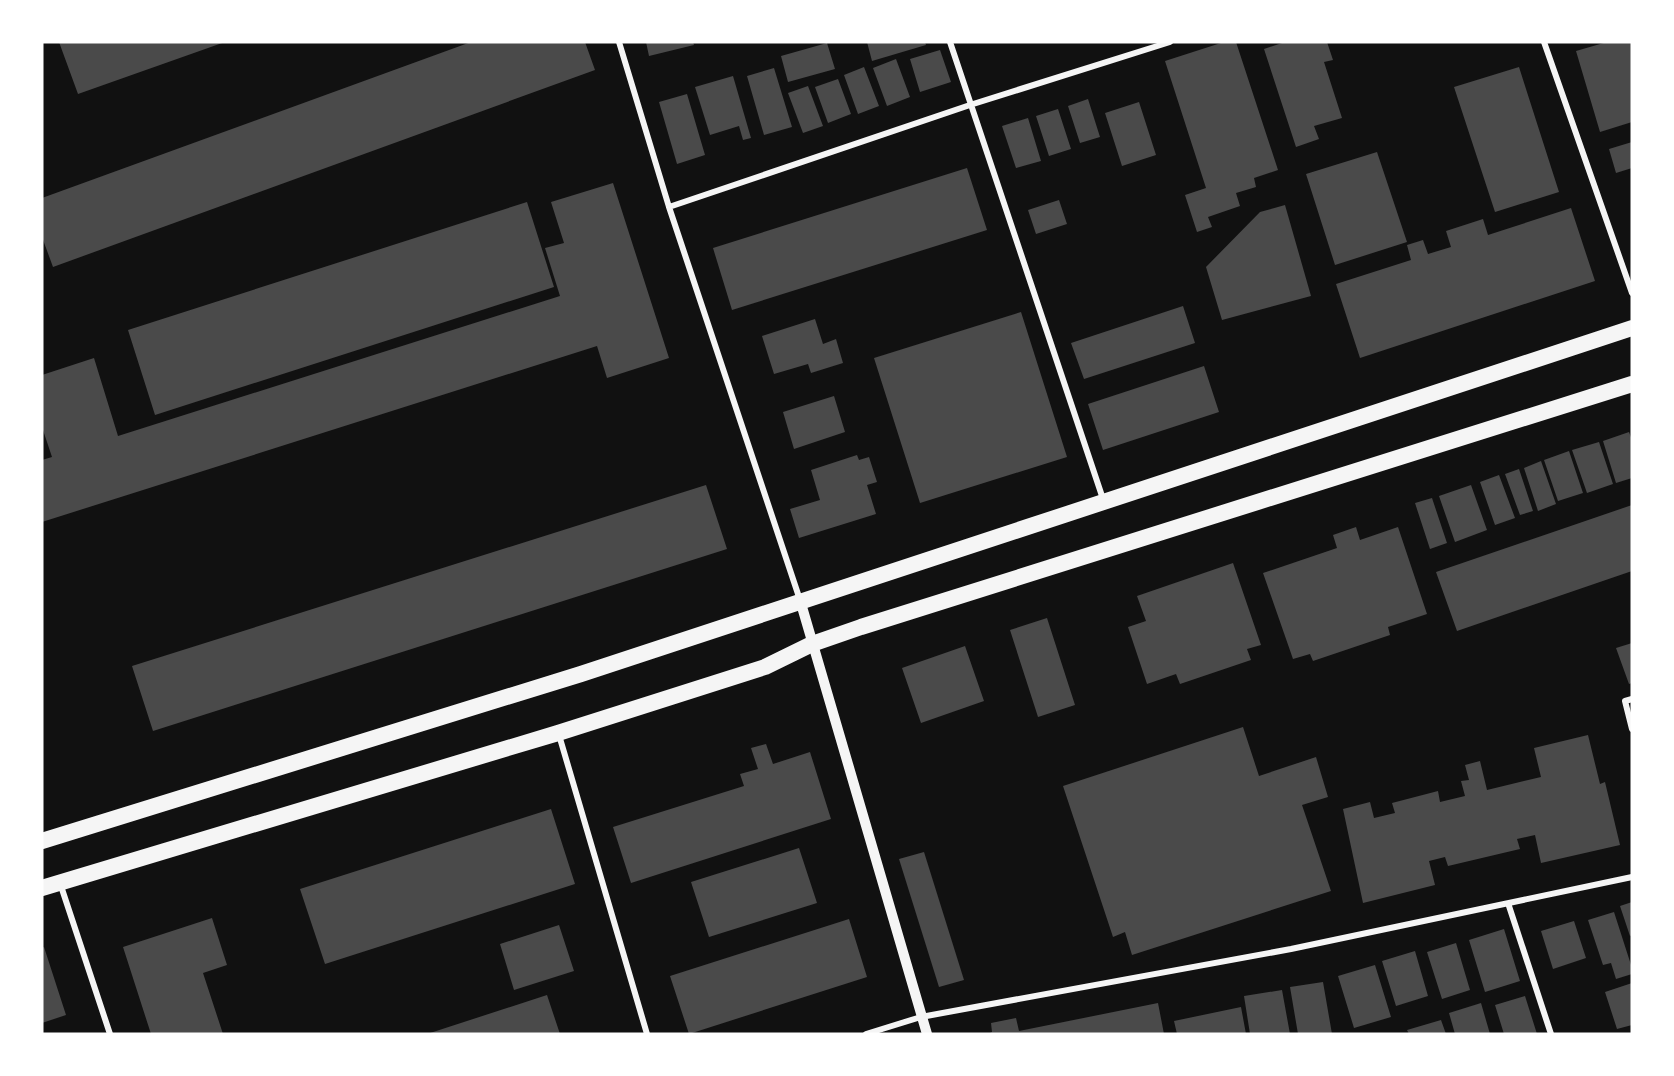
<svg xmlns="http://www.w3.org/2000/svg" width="1674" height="1076" font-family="Bitter,serif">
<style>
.building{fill:#4a4a4a}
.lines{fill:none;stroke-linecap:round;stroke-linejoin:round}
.minor{stroke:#f5f5f5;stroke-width:6}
.tertiary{stroke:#f5f5f5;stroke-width:10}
.trunk{stroke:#f5f5f5;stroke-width:16}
</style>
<rect width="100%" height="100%" fill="#111"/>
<path class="building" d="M59,42H225L78,94Z
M471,42H585L595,70L53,267L42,237V198Z
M646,42H693L694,45L649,56Z
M867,42H925L926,45L872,61Z
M1224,42H1236L1278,170L1254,178L1256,187L1236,193L1240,206L1208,217L1212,227L1197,232L1185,195L1206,188L1165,61Z
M1285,42H1327L1333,60L1324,62L1342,118L1314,126L1319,139L1296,147L1264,49Z
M1607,42H1632V122L1600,132L1576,51Z
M827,43L835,69L788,82L781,56Z
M940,50L951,82L920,92L910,59Z
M896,59L910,97L887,106L873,68Z
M864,67L879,106L858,114L844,75Z
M1519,67L1559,192L1495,212L1454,87Z
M774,68L792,127L764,135L747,76Z
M733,76L751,138L743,140L739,126L710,135L695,87Z
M838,79L851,114L828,123L815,87Z
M808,86L823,126L803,133L788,93Z
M687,94L705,155L677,164L659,102Z
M1088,99L1100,137L1080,143L1068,106Z
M1139,102L1156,155L1122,166L1105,113Z
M1058,109L1071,149L1049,156L1036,116Z
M1028,118L1041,161L1016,168L1002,126Z
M1632,142V168L1616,173L1609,149Z
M1377,152L1407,242L1335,265L1306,174Z
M967,168L987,230L732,310L713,248Z
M613,183L669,358L607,378L597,346L42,522V460L52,457L42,427V375L94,358L118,436L560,296L545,248L564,243L551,202Z
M1059,200L1067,224L1036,234L1028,210Z
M527,202L554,287L155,415L128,330Z
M1285,205L1311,296L1222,320L1206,267L1260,212Z
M1571,208L1595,281L1360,358L1336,284L1411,260L1407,245L1423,240L1428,254L1451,247L1446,231L1483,219L1488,235Z
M1183,306L1195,343L1084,379L1071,343Z
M1021,312L1067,457L920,503L874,358Z
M815,319L823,344L836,339L843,363L811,373L808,364L774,374L762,336Z
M1204,366L1219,412L1103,450L1088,404Z
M834,396L845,432L794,449L783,412Z
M1629,432L1632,440V478L1616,483L1603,441Z
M1599,442L1613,484L1587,493L1572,450Z
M1569,451L1583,493L1558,501L1544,460Z
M857,455L859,460L869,457L877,482L867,485L876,514L799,538L790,509L820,500L811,470Z
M1541,461L1556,504L1538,511L1524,468Z
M1519,469L1533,511L1520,515L1505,474Z
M1499,475L1515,518L1495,525L1480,482Z
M706,485L727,549L153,731L132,666Z
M1471,485L1487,530L1455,542L1439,496Z
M1432,498L1447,543L1430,549L1415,503Z
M1632,505V571L1457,631L1436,572Z
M1356,527L1360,540L1398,527L1427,614L1388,627L1390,635L1313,661L1310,654L1293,659L1263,573L1337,548L1333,535Z
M1233,563L1261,645L1247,649L1251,660L1180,684L1176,674L1147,684L1128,627L1146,621L1137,596Z
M1047,618L1075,705L1038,717L1010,630Z
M1632,643V683L1629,684L1616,648Z
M965,646L984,701L921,723L902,668Z
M1243,727L1259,776L1316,757L1328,797L1302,805L1331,891L1132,955L1125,932L1113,937L1063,786Z
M1588,735L1600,784L1605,782L1620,845L1541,863L1535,835L1517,839L1520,849L1448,866L1445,857L1429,861L1435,885L1363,903L1343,809L1370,802L1374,818L1395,813L1392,803L1438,791L1440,802L1465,796L1461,781L1469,780L1465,765L1480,761L1487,790L1541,777L1534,748Z
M766,744L773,764L810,752L831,819L631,883L613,827L744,786L740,774L758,769L751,748Z
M551,809L575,884L325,964L300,889Z
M799,848L817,903L709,937L691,882Z
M924,852L964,980L939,987L899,859Z
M1632,902V935L1630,936L1620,906Z
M1614,912L1632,968V974L1616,979L1611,963L1603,965L1588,920Z
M212,918L227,965L203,973L223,1034H151L123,947Z
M849,919L867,977L689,1034L670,976Z
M1574,921L1586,958L1553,969L1541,931Z
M559,925L574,971L514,990L500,944Z
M1504,929L1520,981L1485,992L1469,940Z
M1456,943L1470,990L1442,999L1427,952Z
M44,947L66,1015L42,1023V948Z
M1415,951L1428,996L1396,1006L1382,961Z
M1375,965L1391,1017L1354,1028L1338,976Z
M1323,982L1332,1034H1298L1290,987Z
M1632,983V1025L1617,1029L1605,992Z
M1282,990L1290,1034H1250L1244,996Z
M547,995L560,1034H427Z
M1525,996L1537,1034H1504L1495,1005Z
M1158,1003L1164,1034H988L992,1032L991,1023L1016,1018L1019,1031Z
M1481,1003L1490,1034H1455L1449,1013Z
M1241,1007L1246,1034H1177L1174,1021Z
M1441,1020L1446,1034H1409L1407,1030Z"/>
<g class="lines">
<path class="minor" d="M619,42L669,207L800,600
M950,42L1103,499
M1544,42L1632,293
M669,207L970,105L1170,42
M1632,699L1625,701L1632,729
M559,735L647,1034
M60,883L110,1034
M1508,903L1551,1034
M866,1034L921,1017L1291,949L1632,877"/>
<path class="tertiary" d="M800,600L927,1034"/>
<path class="trunk" d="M42,841L581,674L1632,328
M42,888L558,733L765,667L812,644L861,627L1632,384"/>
</g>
<rect width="1674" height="1076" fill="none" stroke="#ffffff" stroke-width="87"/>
</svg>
